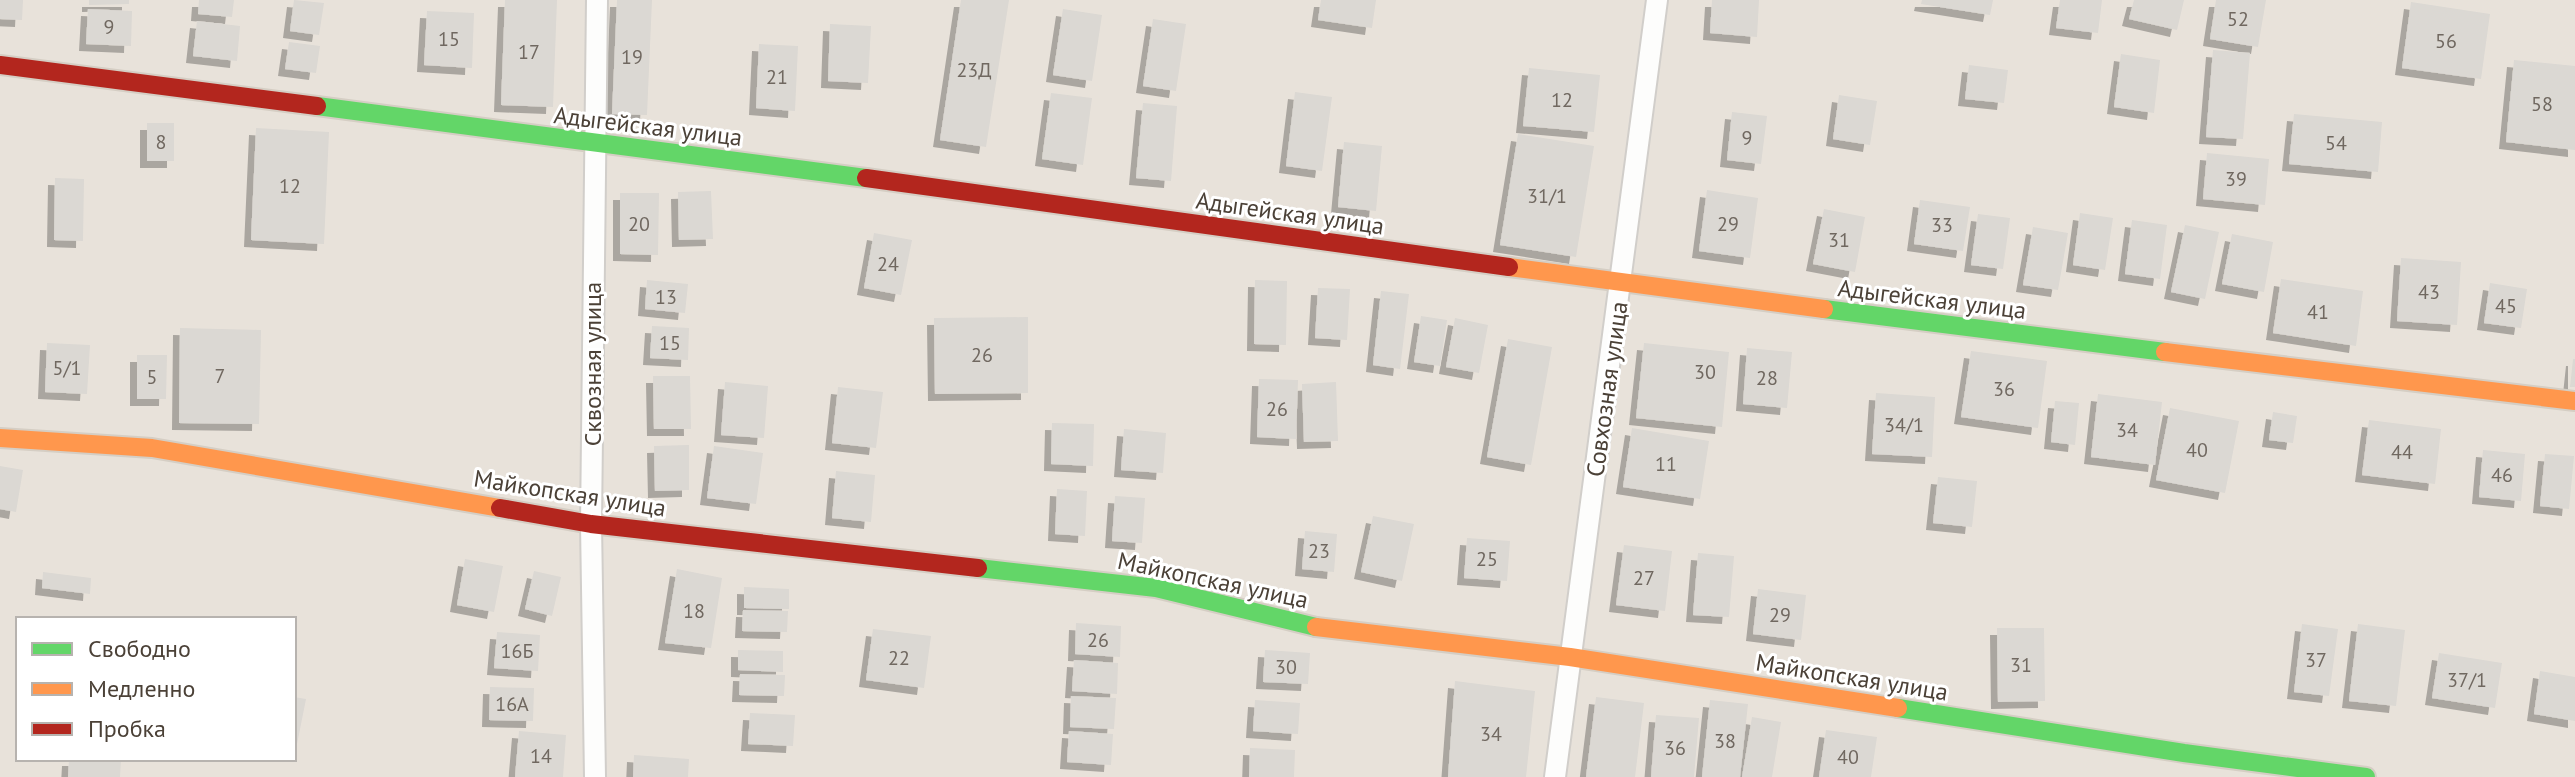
<svg xmlns="http://www.w3.org/2000/svg" width="2575" height="777" font-family="'PT Sans',sans-serif">
<style>
.residential{fill:#e8e2da;fill-rule:evenodd}
.building{fill:#dbd8d3;filter:url(#shadow)}
.lines{fill:none;stroke-linecap:round;stroke-linejoin:round}
.street-casing{stroke:#d1ceca;stroke-width:24}
.fast-casing{stroke:#d5cec4;stroke-width:22}
.slow-casing{stroke:#d5cec4;stroke-width:22}
.jam-casing{stroke:#d5cec4;stroke-width:22}
.street{stroke:#fdfdfc;stroke-width:20}
.fast{stroke:#63d668;stroke-width:18}
.slow{stroke:#ff974d;stroke-width:18}
.jam{stroke:#b3261e;stroke-width:18}
.labels{text-anchor:middle;dominant-baseline:central;stroke-width:6;stroke-linejoin:round;paint-order:stroke}
.number-label{font-size:20px;fill:#706860}
.street-label{font-size:24px;fill:#4b4137;stroke:#fff}
</style>
<defs>
<filter id="shadow"><feDropShadow dx="-7" dy="7" stdDeviation="0" flood-color="#0004"/></filter>
</defs>
<rect width="100%" height="100%" fill="#f3f0ed"/>
<path class="residential" d="M0,0H2575V777H0ZM18,619H294V759H18Z"/>
<path class="building" d="M0,0H23L22,20L0,19Z
M89,0H129V4L89,5Z
M199,0H234L232,17L198,14Z
M294,0L324,3L319,35L290,31Z
M505,0H557L553,107L501,105Z
M617,0H652L647,115L612,114Z
M961,0H1009L986,147L940,140Z
M1321,0H1376L1372,28L1318,20Z
M1712,0H1759L1757,37L1710,33Z
M1922,0H1993L1990,15L1921,4Z
M2060,0H2102L2098,33L2056,28Z
M2134,0H2184L2177,30L2129,19Z
M2216,0H2266L2258,47L2210,39Z
M2411,2L2490,14L2481,79L2402,68Z
M88,9L132,11L131,46L86,44Z
M1063,9L1102,15L1092,81L1053,75Z
M427,11L474,13L472,68L424,65Z
M1153,19L1186,24L1176,91L1143,86Z
M197,21L240,26L237,61L193,56Z
M830,24L871,26L868,83L828,81Z
M289,42L320,46L316,73L285,69Z
M759,44L798,46L795,111L756,108Z
M2213,50L2250,53L2243,139L2206,137Z
M2121,54L2160,60L2154,113L2114,107Z
M2514,60L2575,66V150L2506,142Z
M1969,65L2008,70L2004,103L1965,99Z
M1529,68L1600,75L1594,132L1523,126Z
M1295,92L1332,97L1322,171L1286,166Z
M1051,93L1092,98L1083,165L1042,159Z
M1839,95L1877,101L1870,145L1833,139Z
M1143,103L1177,106L1171,181L1136,178Z
M1732,112L1767,116L1761,164L1727,160Z
M2294,114L2382,122L2378,172L2289,164Z
M147,123H174V161H147Z
M256,128L329,132L324,244L251,240Z
M1518,134L1594,146L1576,257L1500,245Z
M1344,142L1382,146L1376,211L1338,207Z
M2207,153L2269,159L2265,205L2203,199Z
M55,178L84,179L83,241L54,240Z
M1707,190L1758,198L1750,258L1699,251Z
M711,191L713,239L679,240L678,192Z
M620,193H659L658,255L620,254Z
M1920,200L1970,207L1963,251L1914,244Z
M1824,209L1865,217L1855,272L1813,264Z
M2080,213L2113,218L2105,270L2073,265Z
M1978,214L2010,218L2003,269L1971,265Z
M2132,220L2167,225L2160,279L2125,274Z
M2185,225L2219,232L2205,299L2171,292Z
M2033,227L2068,233L2058,290L2023,285Z
M874,233L912,240L901,295L864,288Z
M2232,234L2273,242L2264,292L2222,284Z
M2401,258L2461,262L2457,325L2397,321Z
M2281,279L2363,291L2356,346L2273,333Z
M647,280L688,284L685,313L645,309Z
M1255,280L1287,281L1286,345L1254,344Z
M2490,283L2527,289L2521,328L2484,323Z
M1318,288L1350,289L1347,340L1315,338Z
M1381,291L1409,294L1400,369L1373,365Z
M1421,316L1447,320L1440,366L1414,362Z
M1028,317V393L935,394L934,318Z
M1455,318L1488,325L1479,373L1446,367Z
M652,326L689,328L688,360L650,358Z
M180,328L261,330L259,424L179,423Z
M1508,339L1552,347L1531,465L1487,457Z
M47,343L90,345L87,394L45,392Z
M1644,343L1729,352L1722,427L1636,418Z
M1747,348L1792,352L1787,408L1743,404Z
M1971,351L2047,361L2038,428L1961,417Z
M137,355H167L166,399H137Z
M2573,359H2575V387H2570Z
M653,376H690L691,429H654Z
M1259,379L1298,380L1296,439L1257,437Z
M725,382L768,386L764,438L721,435Z
M1336,382L1338,441L1304,442L1302,384Z
M838,387L883,392L876,448L832,443Z
M1876,393L1935,397L1932,457L1872,454Z
M2098,394L2162,402L2155,465L2091,457Z
M2055,401L2079,403L2075,445L2051,442Z
M2170,408L2239,421L2225,493L2156,480Z
M2273,412L2297,416L2293,443L2269,440Z
M2369,420L2441,429L2435,484L2362,475Z
M1052,423L1094,424L1093,466L1051,464Z
M1632,428L1709,441L1700,499L1623,487Z
M1124,429L1166,433L1163,473L1121,470Z
M689,445V490L655,491L654,446Z
M714,446L763,453L756,504L707,498Z
M2483,450L2525,454L2521,501L2479,497Z
M2545,454L2574,456L2569,509L2540,506Z
M0,466L23,470L16,512L0,509Z
M836,471L875,475L871,522L832,518Z
M1938,477L1977,481L1972,527L1933,523Z
M1057,489L1087,491L1085,536L1055,534Z
M1115,496L1145,498L1142,543L1112,541Z
M1373,516L1414,524L1402,581L1361,572Z
M1305,531L1337,534L1334,572L1302,569Z
M1467,538L1510,541L1507,581L1464,578Z
M1624,545L1672,551L1665,611L1616,605Z
M1698,553L1734,556L1729,617L1693,615Z
M465,559L503,566L494,612L457,605Z
M677,569L722,578L711,648L665,643Z
M534,571L561,577L552,616L525,609Z
M43,572L91,578L90,594L42,588Z
M744,587L789,589V609L744,608Z
M1758,589L1806,595L1801,640L1753,634Z
M743,610L788,611L787,632L742,631Z
M1076,623L1121,626L1120,657L1075,654Z
M2302,624L2338,629L2329,696L2294,692Z
M2358,624L2405,630L2396,706L2349,701Z
M1997,628H2044L2045,701L1998,702Z
M873,629L931,636L924,688L866,680Z
M497,632L540,635L538,671L494,668Z
M738,650L783,651V672L738,670Z
M1265,650L1310,653L1308,684L1263,682Z
M2439,653L2502,663L2495,708L2432,698Z
M1074,660L1118,663L1117,694L1072,691Z
M2540,671L2575,677V721L2534,714Z
M740,674L785,675L784,696L739,695Z
M1455,681L1535,691L1526,777H1448Z
M490,687L534,688L533,721L489,720Z
M1071,696L1116,698L1114,729L1070,727Z
M294,697L306,699L295,754H294Z
M1596,697L1644,703L1635,777H1586Z
M1255,700L1300,703L1298,734L1253,731Z
M1710,700L1748,704L1740,777H1702Z
M750,713L795,715L793,746L748,744Z
M1656,715L1699,718L1694,777H1651Z
M1752,717L1781,722L1772,777H1742Z
M1826,730L1877,737L1871,777H1819Z
M519,731L566,735L563,777H515Z
M1069,731L1113,734L1111,765L1067,762Z
M1250,748L1295,750L1294,777H1249Z
M634,755L689,759L688,777H633Z
M69,759H121L120,777H68Z"/>
<g class="lines">
<defs>
<path id="street" d="M595,777L591,524L597,0
M1555,777L1657,0"/>
<path id="fast" d="M317,106L866,178
M1824,309L2165,352
M978,568L1156,588L1316,627
M1898,708L2184,753L2366,777"/>
<path id="slow" d="M1509,267L1824,309
M2165,352L2575,401
M0,438L152,448L500,508
M1316,627L1570,657L1898,708"/>
<path id="jam" d="M0,65L317,106
M866,178L1509,267
M500,508L591,524L978,568"/>
</defs>
<use href="#street" class="street-casing"/>
<use href="#fast" class="fast-casing"/>
<use href="#slow" class="slow-casing"/>
<use href="#jam" class="jam-casing"/>
<use href="#street" class="street"/>
<use href="#fast" class="fast"/>
<use href="#slow" class="slow"/>
<use href="#jam" class="jam"/>
</g>
<g class="labels">
<g class="number-label">
<text x="2238" y="19">52</text>
<text x="109" y="27">9</text>
<text x="449" y="39">15</text>
<text x="2446" y="41">56</text>
<text x="529" y="52">17</text>
<text x="632" y="57">19</text>
<text x="974" y="70">23Д</text>
<text x="777" y="77">21</text>
<text x="1562" y="100">12</text>
<text x="2542" y="104">58</text>
<text x="1747" y="138">9</text>
<text x="161" y="142">8</text>
<text x="2336" y="143">54</text>
<text x="2236" y="179">39</text>
<text x="290" y="186">12</text>
<text x="1547" y="196">31/1</text>
<text x="639" y="224">20</text>
<text x="1728" y="224">29</text>
<text x="1942" y="225">33</text>
<text x="1839" y="240">31</text>
<text x="888" y="264">24</text>
<text x="2429" y="292">43</text>
<text x="666" y="297">13</text>
<text x="2506" y="306">45</text>
<text x="2318" y="312">41</text>
<text x="670" y="343">15</text>
<text x="982" y="355">26</text>
<text x="67" y="368">5/1</text>
<text x="1705" y="372">30</text>
<text x="220" y="376">7</text>
<text x="152" y="377">5</text>
<text x="1767" y="378">28</text>
<text x="2004" y="389">36</text>
<text x="1277" y="409">26</text>
<text x="1904" y="425">34/1</text>
<text x="2127" y="430">34</text>
<text x="2197" y="450">40</text>
<text x="2402" y="452">44</text>
<text x="1666" y="464">11</text>
<text x="2502" y="475">46</text>
<text x="1319" y="551">23</text>
<text x="1487" y="559">25</text>
<text x="1644" y="578">27</text>
<text x="694" y="611">18</text>
<text x="1780" y="615">29</text>
<text x="1098" y="640">26</text>
<text x="517" y="651">16Б</text>
<text x="899" y="658">22</text>
<text x="2316" y="660">37</text>
<text x="2021" y="665">31</text>
<text x="1286" y="667">30</text>
<text x="2467" y="680">37/1</text>
<text x="512" y="704">16А</text>
<text x="1491" y="734">34</text>
<text x="1725" y="741">38</text>
<text x="1675" y="748">36</text>
<text x="541" y="756">14</text>
<text x="1848" y="757">40</text>
</g>
<g class="street-label">
<text transform="translate(648 126) rotate(7)">Адыгейская улица</text>
<text transform="translate(1290 213) rotate(8)">Адыгейская улица</text>
<text transform="translate(1932 299) rotate(7)">Адыгейская улица</text>
<text transform="translate(592 364) rotate(-90)">Сквозная улица</text>
<text transform="translate(1607 389) rotate(-82)">Совхозная улица</text>
<text transform="translate(570 493) rotate(9)">Майкопская улица</text>
<text transform="translate(1213 580) rotate(12)">Майкопская улица</text>
<text transform="translate(1852 677) rotate(9)">Майкопская улица</text>
</g>
</g>
<rect x="16" y="617" width="280" height="144" fill="#ffffff" stroke="#b7b3af" stroke-width="2"/>
<rect x="32" y="643" width="40" height="12" fill="#63d668" stroke="#b7b3af" stroke-width="2"/>
<text x="88" y="657" font-size="24" fill="#4b4137">Свободно</text>
<rect x="32" y="683" width="40" height="12" fill="#ff974d" stroke="#b7b3af" stroke-width="2"/>
<text x="88" y="697" font-size="24" fill="#4b4137">Медленно</text>
<rect x="32" y="723" width="40" height="12" fill="#b3261e" stroke="#b7b3af" stroke-width="2"/>
<text x="88" y="737" font-size="24" fill="#4b4137">Пробка</text>
</svg>
